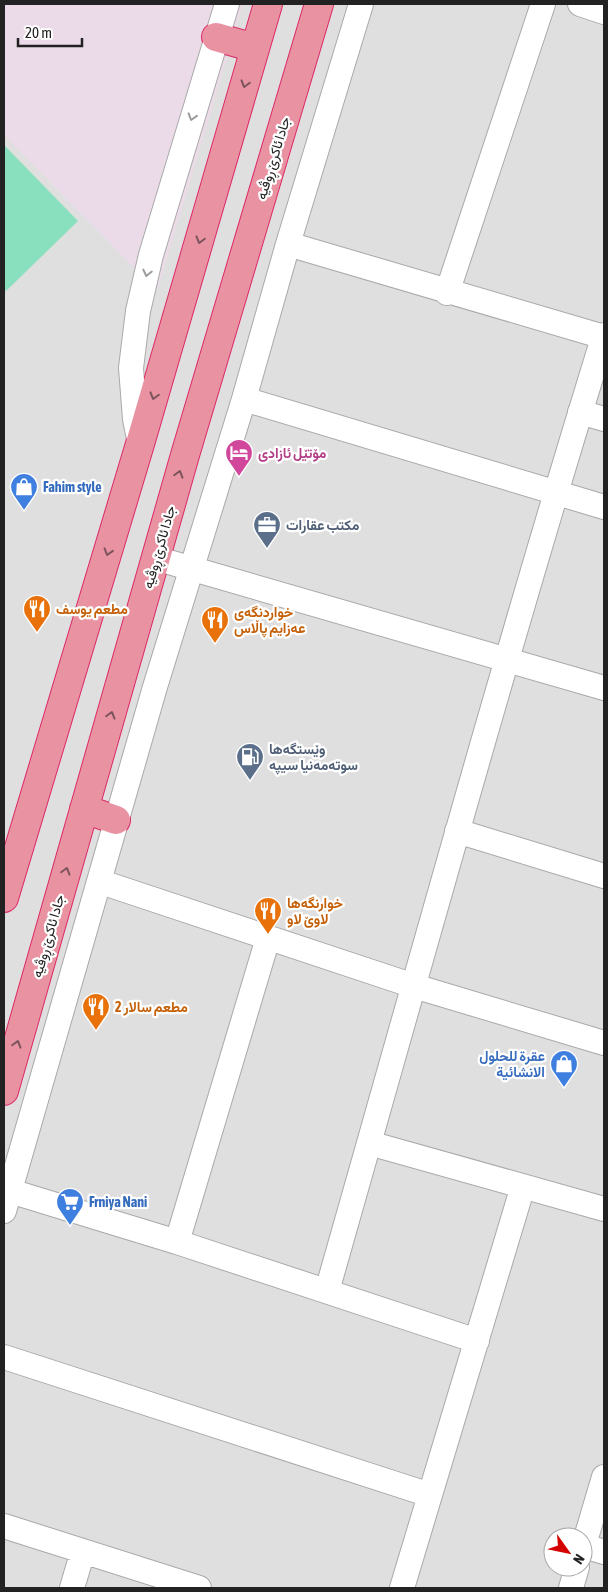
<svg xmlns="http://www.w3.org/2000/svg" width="608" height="1592" font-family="'Asap Condensed',Vazirmatn,sans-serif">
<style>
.residential{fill:#e0dfdf;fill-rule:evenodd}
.industrial{fill:#ebdbe8}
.pitch{fill:#88e0be}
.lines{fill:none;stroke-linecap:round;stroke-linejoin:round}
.street-casing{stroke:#a9a9a9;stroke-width:26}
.highway-casing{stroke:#dc2a67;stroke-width:30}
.street{stroke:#fff;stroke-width:24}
.highway{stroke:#e892a2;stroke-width:28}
.oneway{stroke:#7b545c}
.oneway2{stroke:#9c9c9c}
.labels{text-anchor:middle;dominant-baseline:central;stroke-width:4.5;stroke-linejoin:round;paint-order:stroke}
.street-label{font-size:14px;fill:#222;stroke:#fff}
.hotel-label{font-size:14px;font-weight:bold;fill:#b23c85;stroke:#fff;text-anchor:start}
.shop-label{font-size:14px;font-weight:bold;fill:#366cbe;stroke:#fff;text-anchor:start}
.service-label{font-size:14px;font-weight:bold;fill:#4e5e75;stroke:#fff;text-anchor:start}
.food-label{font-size:14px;font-weight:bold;fill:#c56008;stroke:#fff;text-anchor:start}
</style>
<rect width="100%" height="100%" fill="#f2efe9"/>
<path class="residential" d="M4,4H604V1588H4ZM553,1537H583V1567H553Z"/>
<path class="industrial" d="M4,4H243L157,291L4,135Z"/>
<path class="pitch" d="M4,145L78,221L6,291L4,289Z"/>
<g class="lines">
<defs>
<path id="street" d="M580,4L604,12
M288,244L604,337
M447,293L543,4
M244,399L604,507
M580,412L604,419
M140,444L135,419L131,368L138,311L151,255L227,4
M155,558L604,688
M457,831L604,876
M101,882L414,986L604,1043
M369,1143L604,1209
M10,1191L177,1242L477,1341
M4,1211L155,687L244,399L288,244L361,4
M177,1242L268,938
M327,1291C418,972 506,652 604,335
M4,1357L430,1495
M4,1526L199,1588
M584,1546L604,1552
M583,1548L604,1477
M72,1588L83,1551
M402,1588L523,1186
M571,1588L577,1567"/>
<path id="highway" d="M216,37L255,48
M84,809L116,820
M4,898L140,444L268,4
M4,1091L185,455L319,4"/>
</defs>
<use href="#street" class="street-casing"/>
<use href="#highway" class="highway-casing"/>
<use href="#street" class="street"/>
<use href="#highway" class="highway"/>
</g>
<defs><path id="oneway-chevron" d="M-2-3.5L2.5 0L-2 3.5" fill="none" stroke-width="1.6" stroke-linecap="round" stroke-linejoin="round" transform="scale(1.25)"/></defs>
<g class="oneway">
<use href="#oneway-chevron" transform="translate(245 84) rotate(106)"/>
<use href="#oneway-chevron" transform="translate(200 240) rotate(106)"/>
<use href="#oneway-chevron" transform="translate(154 396) rotate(106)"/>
<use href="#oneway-chevron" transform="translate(179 474) rotate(-74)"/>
<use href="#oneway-chevron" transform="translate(108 552) rotate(107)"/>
<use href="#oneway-chevron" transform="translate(111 715) rotate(-74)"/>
<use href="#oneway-chevron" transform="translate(66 871) rotate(-74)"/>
<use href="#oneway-chevron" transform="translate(17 1044) rotate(-74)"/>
</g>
<g class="oneway2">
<use href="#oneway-chevron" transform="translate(192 117) rotate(107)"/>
<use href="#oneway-chevron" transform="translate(147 273) rotate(103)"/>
</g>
<defs>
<symbol id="hotel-pin" viewBox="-11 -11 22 30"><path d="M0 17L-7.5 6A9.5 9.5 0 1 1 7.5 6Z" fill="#d1479c" stroke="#fff"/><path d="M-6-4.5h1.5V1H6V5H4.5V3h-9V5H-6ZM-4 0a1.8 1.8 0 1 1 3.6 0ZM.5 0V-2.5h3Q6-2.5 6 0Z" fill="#fff"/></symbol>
<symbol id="shop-pin" viewBox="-11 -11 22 30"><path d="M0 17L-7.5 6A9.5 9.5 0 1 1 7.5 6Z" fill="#3f7fe0" stroke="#fff"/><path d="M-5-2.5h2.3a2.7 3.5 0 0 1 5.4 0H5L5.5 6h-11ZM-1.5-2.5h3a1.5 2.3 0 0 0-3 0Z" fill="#fff"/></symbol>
<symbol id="office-pin" viewBox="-11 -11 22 30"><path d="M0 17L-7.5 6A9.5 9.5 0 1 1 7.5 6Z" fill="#5c6f8a" stroke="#fff"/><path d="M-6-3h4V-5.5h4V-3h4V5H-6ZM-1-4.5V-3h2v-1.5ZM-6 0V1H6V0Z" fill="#fff"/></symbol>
<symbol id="restaurant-pin" viewBox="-11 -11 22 30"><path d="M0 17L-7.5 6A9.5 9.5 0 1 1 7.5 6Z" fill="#e8710a" stroke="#fff"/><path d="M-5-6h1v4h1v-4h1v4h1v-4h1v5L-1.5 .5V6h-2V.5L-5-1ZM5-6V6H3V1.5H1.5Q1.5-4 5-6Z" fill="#fff"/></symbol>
<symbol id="fuel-pin" viewBox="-11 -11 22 30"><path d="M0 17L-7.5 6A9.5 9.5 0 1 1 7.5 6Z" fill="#5c6f8a" stroke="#fff"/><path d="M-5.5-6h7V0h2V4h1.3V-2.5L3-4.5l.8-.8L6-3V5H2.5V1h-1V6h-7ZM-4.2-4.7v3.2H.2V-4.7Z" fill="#fff"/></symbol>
<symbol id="supermarket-pin" viewBox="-11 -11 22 30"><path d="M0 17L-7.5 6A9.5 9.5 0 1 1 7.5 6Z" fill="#3f7fe0" stroke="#fff"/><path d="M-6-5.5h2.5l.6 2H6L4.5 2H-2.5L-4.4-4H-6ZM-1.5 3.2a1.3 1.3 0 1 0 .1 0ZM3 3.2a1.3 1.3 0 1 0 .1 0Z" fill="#fff"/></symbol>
</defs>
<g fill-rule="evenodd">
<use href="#hotel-pin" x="223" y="437" width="32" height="43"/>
<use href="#shop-pin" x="8" y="471" width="32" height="43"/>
<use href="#office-pin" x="251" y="509" width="32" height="43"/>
<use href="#restaurant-pin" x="21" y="593" width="32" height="43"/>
<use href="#restaurant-pin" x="199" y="604" width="32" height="43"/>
<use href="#fuel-pin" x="234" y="741" width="32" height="43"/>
<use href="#restaurant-pin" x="252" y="895" width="32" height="43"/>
<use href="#restaurant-pin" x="80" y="991" width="32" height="43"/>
<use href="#shop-pin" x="548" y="1048" width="32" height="43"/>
<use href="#supermarket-pin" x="54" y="1186" width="32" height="43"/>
</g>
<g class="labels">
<g class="street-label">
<text transform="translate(273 158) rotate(-73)">جادا ئاکرێ ڕوڤیە</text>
<text transform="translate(159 547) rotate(-74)">جادا ئاکرێ ڕوڤیە</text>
<text transform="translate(48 936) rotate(-74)">جادا ئاکرێ ڕوڤیە</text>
</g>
<g class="hotel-label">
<text x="258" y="453">مۆتێل ئازادی</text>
</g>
<g class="shop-label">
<text x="43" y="487">Fahim style</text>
<text x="545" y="1056" text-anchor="end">عقرة للحلول<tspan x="545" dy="16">الانشائیة</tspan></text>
<text x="89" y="1202">Frniya Nani</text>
</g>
<g class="service-label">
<text x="286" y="525">مكتب عقارات</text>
<text x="269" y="749">وێستگەها<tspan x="269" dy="16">سوتەمەنیا سیپە</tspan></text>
</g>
<g class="food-label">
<text x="56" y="609">مطعم يوسف</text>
<text x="234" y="612">خواردنگەی<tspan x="234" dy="16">عەزایم پاڵاس</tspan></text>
<text x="287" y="903">خوارنگەھا<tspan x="287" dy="16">لاوێ لاو</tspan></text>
<text x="115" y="1007">مطعم سالار 2</text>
</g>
</g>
<rect width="608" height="1592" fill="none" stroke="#222222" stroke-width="10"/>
<g transform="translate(568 1552) rotate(123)"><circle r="24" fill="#ffffff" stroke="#a7a7a7"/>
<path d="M0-4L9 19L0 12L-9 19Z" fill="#d40000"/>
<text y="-8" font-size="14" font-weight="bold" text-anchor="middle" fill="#222222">N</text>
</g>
<path d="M18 38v8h64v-8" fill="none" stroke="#222222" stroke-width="2.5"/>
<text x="25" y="38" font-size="15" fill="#222222" stroke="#ffffff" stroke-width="4" paint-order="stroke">20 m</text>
</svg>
